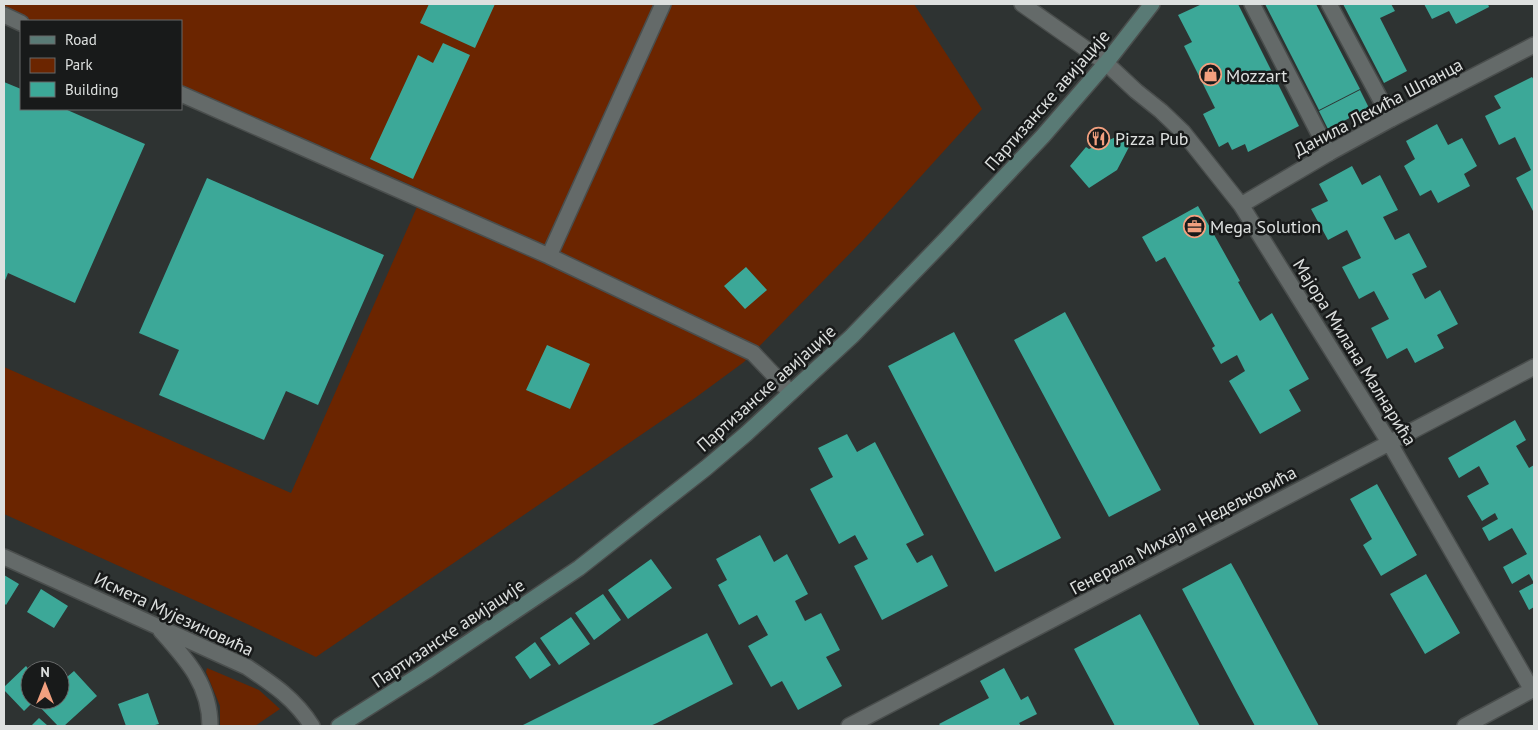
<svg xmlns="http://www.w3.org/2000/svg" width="1538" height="730" font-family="'PT Sans',sans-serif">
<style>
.green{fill:#6b2500}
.building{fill:#3ca898}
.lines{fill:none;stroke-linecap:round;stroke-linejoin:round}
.lane-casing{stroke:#4a4e4d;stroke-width:18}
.street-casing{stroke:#4a4e4d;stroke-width:18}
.secondary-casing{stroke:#4a4e4d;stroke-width:18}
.lane{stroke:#646a69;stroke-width:15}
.street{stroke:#646a69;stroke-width:15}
.secondary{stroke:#597a75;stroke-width:15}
.labels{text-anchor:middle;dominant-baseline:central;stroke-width:5;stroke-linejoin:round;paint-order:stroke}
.poi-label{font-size:18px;fill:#dde0df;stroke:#181a1a;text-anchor:start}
.street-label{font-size:18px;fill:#dde0df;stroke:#181a1a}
</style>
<rect width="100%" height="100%" fill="#2e3332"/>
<path class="green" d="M4,4H914L982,109L864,239L744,362L695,398L316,657L245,623L4,514V367L291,493L424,191L181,85V21H33L4,9Z
M207,668L259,690L280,709L255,726H220V706L206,672Z"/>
<path class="building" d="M429,4H495L475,48L420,23Z
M1202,4H1238L1299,126L1248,152L1245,144L1232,150L1228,142L1219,147L1203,114L1215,108L1184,46L1192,42L1178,15Z
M1265,4H1316L1360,89L1319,110Z
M1343,4H1391L1395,11L1380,18L1407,71L1384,83Z
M1424,4H1488L1489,7L1456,24L1449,11L1432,19Z
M443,43L470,55L413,179L370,159L418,55L433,63Z
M1532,77L1534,80V213L1516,178L1531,170L1515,137L1499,145L1485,116L1501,108L1494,96Z
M4,82L21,89V109H65L145,144L75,303L8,273L4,283Z
M1360,90L1369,108L1328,129L1319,111Z
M1437,124L1448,145L1462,138L1477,166L1464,174L1470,186L1438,203L1431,190L1420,196L1404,166L1415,159L1406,141Z
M1127,132L1129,147L1117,170L1089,188L1070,166L1086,147L1089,149Z
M1352,166L1362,185L1380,175L1398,210L1383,217L1395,240L1409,233L1427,267L1412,274L1425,299L1440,290L1458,324L1437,335L1444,348L1415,363L1407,348L1387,359L1371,328L1389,319L1374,291L1359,299L1342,267L1361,258L1347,230L1328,240L1311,209L1328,201L1319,184Z
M207,178L384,255L318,405L286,391L264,440L159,395L179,350L139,333Z
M1198,206L1240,281L1238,282L1260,321L1272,313L1309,379L1289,390L1301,411L1260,434L1229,381L1245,371L1237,355L1221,364L1212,348L1215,346L1165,257L1156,262L1142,237Z
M746,267L767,290L745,309L724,286Z
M1065,312L1161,490L1109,517L1014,340Z
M954,332L1061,538L995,572L888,366Z
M547,345L590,364L570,409L526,390Z
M1515,420L1526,440L1516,446L1529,468L1534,465V583L1529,574L1512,584L1503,567L1527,554L1512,528L1489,541L1482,528L1498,519L1495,513L1482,521L1467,496L1489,484L1479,466L1459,478L1448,458Z
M847,434L857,452L875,442L924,535L906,544L917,563L932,555L948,586L882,620L854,566L868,559L855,535L839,544L810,489L833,477L818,448Z
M1377,484L1417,555L1381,576L1363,545L1372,539L1350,499Z
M760,535L774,562L787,554L808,594L795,601L805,621L821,613L840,650L826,657L842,686L798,710L782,681L771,687L748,646L768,635L757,615L739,625L718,585L727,580L716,559Z
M651,559L672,588L628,619L608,590Z
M1231,563L1240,579L1319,726H1255L1237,693L1182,589Z
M1426,574L1460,633L1425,654L1390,594Z
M4,575L19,584L6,605L4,603Z
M1534,583V607L1529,610L1519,591Z
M41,589L68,606L54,628L27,612Z
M603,594L621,620L594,640L575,613Z
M1140,614L1152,636L1200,726H1115L1074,649Z
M571,617L590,644L559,665L540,638Z
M707,633L733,684L657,723L650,726H521Z
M535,642L551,665L530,679L515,657Z
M26,666L30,671V700H35L24,711L4,690V687Z
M1004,668L1021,700L1028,696L1037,714L1019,723L1021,726H941L939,724L989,698L980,681Z
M74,671L97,696L64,726H58L37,704L41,700H60V683Z
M148,693L159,724L151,726H126L118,704Z
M39,718L48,726H31Z"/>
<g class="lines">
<defs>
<path id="lane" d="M1252,4L1329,153
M1329,4L1391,119
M4,15L21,23
M181,94L549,256L753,353L790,392
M549,256L663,4"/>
<path id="street" d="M1022,4L1106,63L1136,91L1161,111L1183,132L1241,205L1389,442L1532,690
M1241,205L1329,153L1391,119L1534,45
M4,557L247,667C274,685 295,699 312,726
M161,631C187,660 210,685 210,726
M849,726L1534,367
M1465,726L1534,689"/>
<path id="secondary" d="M339,726L426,671L579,568L706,468L746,434L852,336L945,240L1043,136L1106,63L1152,4"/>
</defs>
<use href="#lane" class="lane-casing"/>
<use href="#street" class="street-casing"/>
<use href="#secondary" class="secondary-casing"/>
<use href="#lane" class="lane"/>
<use href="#street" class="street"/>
<use href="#secondary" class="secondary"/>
</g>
<defs>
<symbol id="shop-ring" viewBox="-11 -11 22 22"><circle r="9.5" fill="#181a1a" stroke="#f2a07f" stroke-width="1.5"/><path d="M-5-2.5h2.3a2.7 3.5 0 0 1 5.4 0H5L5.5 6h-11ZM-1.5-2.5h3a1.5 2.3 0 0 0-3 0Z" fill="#f2a07f"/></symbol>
<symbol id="restaurant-ring" viewBox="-11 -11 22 22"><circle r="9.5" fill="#181a1a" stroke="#f2a07f" stroke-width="1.5"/><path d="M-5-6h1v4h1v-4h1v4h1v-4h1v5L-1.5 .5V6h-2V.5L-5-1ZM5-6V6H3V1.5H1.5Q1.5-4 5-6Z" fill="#f2a07f"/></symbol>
<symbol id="office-ring" viewBox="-11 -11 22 22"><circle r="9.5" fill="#181a1a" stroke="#f2a07f" stroke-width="1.5"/><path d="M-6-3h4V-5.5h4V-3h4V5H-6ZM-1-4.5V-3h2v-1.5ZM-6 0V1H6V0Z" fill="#f2a07f"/></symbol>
</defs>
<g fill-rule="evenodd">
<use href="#shop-ring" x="1198" y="62" width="25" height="25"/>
<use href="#restaurant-ring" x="1086" y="126" width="25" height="25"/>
<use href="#office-ring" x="1182" y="214" width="25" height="25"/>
</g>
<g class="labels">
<g class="poi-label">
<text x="1226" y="75">Mozzart</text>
<text x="1115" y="138">Pizza Pub</text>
<text x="1210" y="226">Mega Solution</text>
</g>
<g class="street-label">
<text transform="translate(1047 100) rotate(-49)">Партизанске авијације</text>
<text transform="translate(1378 107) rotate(-28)">Данила Лекића Шпанца</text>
<text transform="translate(1355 352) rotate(58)">Мајора Милана Малнарића</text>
<text transform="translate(766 388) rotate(-42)">Партизанске авијације</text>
<text transform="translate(1183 530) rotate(-28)">Генерала Михајла Недељковића</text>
<text transform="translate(174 614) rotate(25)">Исмета Мујезиновића</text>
<text transform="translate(448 633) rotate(-34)">Партизанске авијације</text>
</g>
</g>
<rect width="1538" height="730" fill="none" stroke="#dde0df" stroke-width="10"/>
<rect x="20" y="20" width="162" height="90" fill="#181a1a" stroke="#676969"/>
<rect x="30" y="36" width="25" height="8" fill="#597a75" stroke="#676969"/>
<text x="65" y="45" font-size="15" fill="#dde0df">Road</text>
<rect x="30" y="58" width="25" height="15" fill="#6b2500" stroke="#676969"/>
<text x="65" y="70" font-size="15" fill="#dde0df">Park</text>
<rect x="30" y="82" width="25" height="15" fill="#3ca898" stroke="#676969"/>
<text x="65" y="95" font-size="15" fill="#dde0df">Building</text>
<g transform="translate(45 685)"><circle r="24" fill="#181a1a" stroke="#676969"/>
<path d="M0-4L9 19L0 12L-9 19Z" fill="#f2a07f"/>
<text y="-8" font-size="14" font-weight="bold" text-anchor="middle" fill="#dde0df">N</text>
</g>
</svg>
